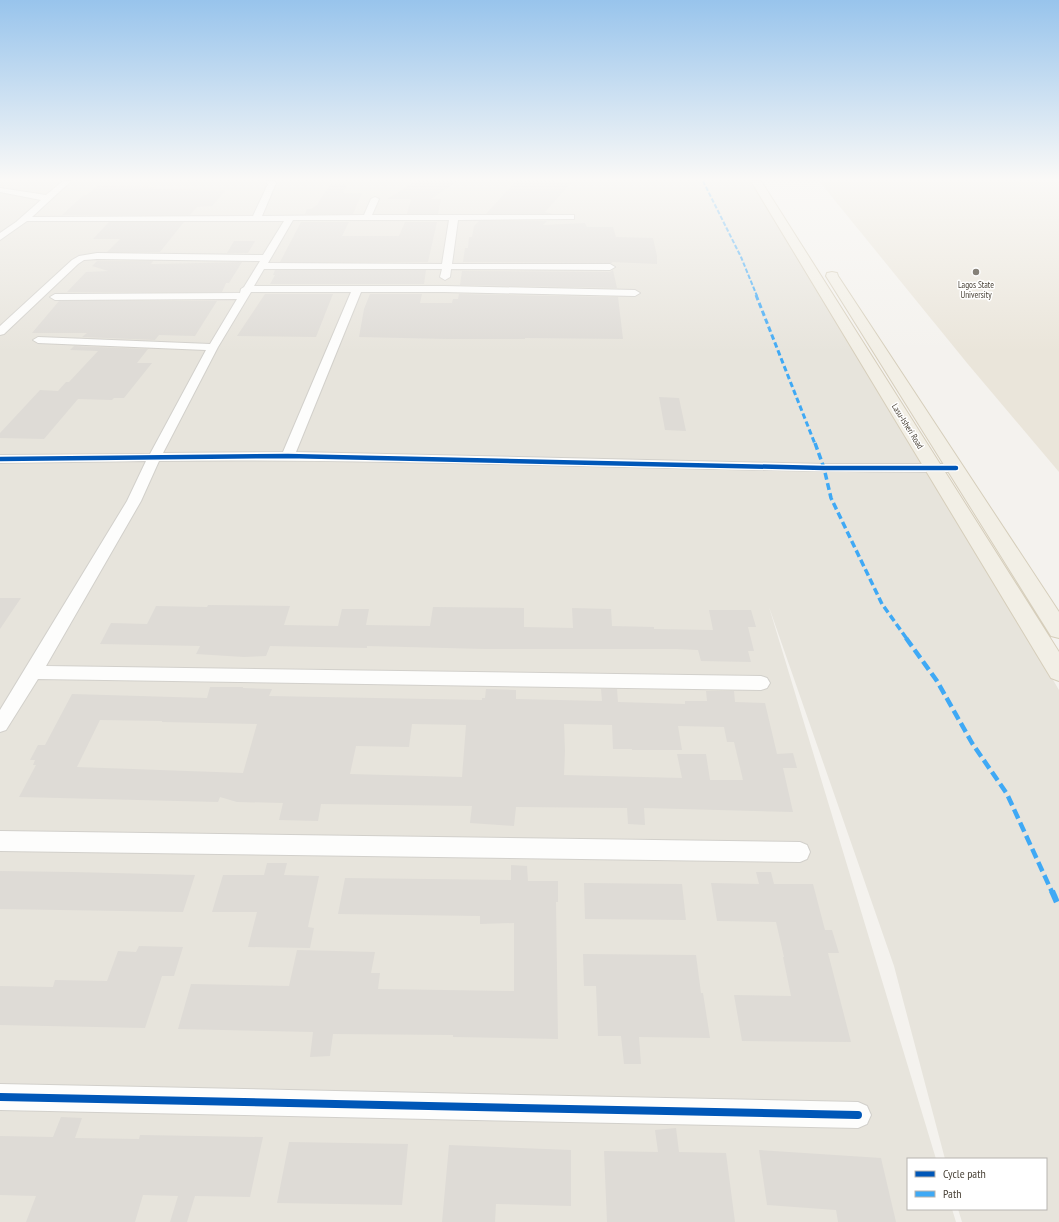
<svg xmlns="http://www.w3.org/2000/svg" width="1059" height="1222" font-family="'PT Sans Narrow',sans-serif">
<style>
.residential{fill:#e7e4dc}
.education{fill:#eae5da}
.building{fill:#dedbd6;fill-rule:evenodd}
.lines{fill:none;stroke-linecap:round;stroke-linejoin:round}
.street-casing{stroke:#d2d0cb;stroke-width:2}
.primary-casing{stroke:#d6cebb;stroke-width:2}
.street{fill:#fdfdfc;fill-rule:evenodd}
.primary{fill:#f2efe6;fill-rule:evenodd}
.quiet-far4{stroke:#3fa9f5;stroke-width:2;stroke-dasharray:4.5 2;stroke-linecap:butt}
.quiet-far3{stroke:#3fa9f5;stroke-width:3;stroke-dasharray:5.5 3;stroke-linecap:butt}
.quiet-far2{stroke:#3fa9f5;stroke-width:3.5;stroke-dasharray:7 3.5;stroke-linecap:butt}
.quiet-far1{stroke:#3fa9f5;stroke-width:4.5;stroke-dasharray:10 4.5;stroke-linecap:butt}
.quiet{stroke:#3fa9f5;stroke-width:6;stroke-dasharray:12 6;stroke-linecap:butt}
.cycleway-far1-casing{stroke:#fff;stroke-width:7}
.cycleway-casing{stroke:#fff;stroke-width:10}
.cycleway-far1{stroke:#0057b8;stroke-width:4.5}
.cycleway{stroke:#0057b8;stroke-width:8}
.poi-dot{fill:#868178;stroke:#fff;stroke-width:1.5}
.labels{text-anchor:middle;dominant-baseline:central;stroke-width:3;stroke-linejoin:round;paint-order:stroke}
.far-poi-label{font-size:9px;fill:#4b4439;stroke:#fff}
.far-street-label{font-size:9px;fill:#4b4439;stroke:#fff}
</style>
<rect width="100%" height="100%" fill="#f4f2ee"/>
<path class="residential" d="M0,181H751L869,370L1059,690V1222H962L958,1209H1046V1159H945L894,966L769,607L936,1159H908V1209H952L956,1222H0Z"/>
<path class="education" d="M819,181H1059V472L967,363Z"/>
<path class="building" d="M416,181H458L431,199H441L438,214H407L411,199H387Z
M516,181H553L571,183L545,212L553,214H486Z
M330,184H348L343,193H362L353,214H305L307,209H311L317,205Z
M97,186L156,187L153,189L226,190L212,206L197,207L190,215H62L84,195H87Z
M479,221H547L543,225L585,223L587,227H613L616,237L653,238L657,256V264L612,262V263L463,262L465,248H468L469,237H472L474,226Z
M109,222H184L160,252H107L120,239H93Z
M301,222H349L342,236H399L405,222H437L428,262H280Z
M234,241H255L248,253H227Z
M97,261H153L151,264H156L242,262L229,283H226L222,292H67L86,272L108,271L92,266Z
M275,270H426L424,284H270L275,275H273Z
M613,270L617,288L460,285L462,271L610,272Z
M265,294H333L316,337L237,336Z
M370,294H422L420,303H452L453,299H458L459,294L618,297L623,339L525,338V339H447L359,337L364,309Z
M59,301H217L195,336L159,335L155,340L82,337L87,333H32Z
M74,346L148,349L137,363H152L124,398H114L112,400L78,399L44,439L0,438V433L40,390L58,391L66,382H69L98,351L70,350Z
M659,397L679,398L686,431L665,430Z
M0,598H21L0,629Z
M208,605L290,606L284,625L338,626L342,609H369L366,625L430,626L433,607L524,608V627L573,628L572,608L611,609L612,626L654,627V629L713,630L709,610H751L756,627H748L754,651H748L751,662L701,661L698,650L677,649H485L367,646V648L270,646L266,656L244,657L196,654L200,646L100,644L111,623L147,624L156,606L207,607Z
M210,687H243V688L272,689L269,696L482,700V698H485L486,689L516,690V699L602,701L601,689H617L618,702L685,704V701H707L706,691H734L735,702L765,703L777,754L793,753L797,768H783L793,812L644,808L645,825L628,824L627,808L516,807L514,826L470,823L472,806L321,804L318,821L279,820L283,803L237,802L220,797L218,802L19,797L36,765H33L35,760H30L38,745H45L72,694L207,698ZM100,720L162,721V722L257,724L243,773L77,767ZM412,724L466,725L462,777L350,774L356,746L409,747ZM564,724L612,725L613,749H632V750H682L678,726L724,727L727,742H734L743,780H710L706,754H677L682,778L564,775L565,751Z
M267,863H287L284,875L319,876L308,927L314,928L310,948L248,947L257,912H212L223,875H264Z
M511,865L527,866L528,881H558V902H556L558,1039L453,1037V1035L333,1034L330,1056L310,1057L313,1032L178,1029L191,984L289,986L297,950L375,952L371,973H380L378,989L514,991V923L480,924V916L338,914L345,878L511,880Z
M0,871L72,872L195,875L183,912L0,909Z
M756,872H771L774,884H813L825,930H832L839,953H828L851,1042L742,1041L734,995L791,996L783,957H784L776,922L717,921L711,883L759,884Z
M584,883L682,884L686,920L585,919Z
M139,946L183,947L174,976H162L145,1028L0,1025V986L53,987L55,980L107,981L118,951L136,952Z
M583,954L696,955L701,993H703L710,1038L639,1037L641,1064H624L621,1036H598L596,986H584Z
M61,1117L82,1118L75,1138L139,1139L140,1135L263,1137L250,1197L195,1196L187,1222H170L178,1196L143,1195L135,1222H26L36,1196L0,1195V1136L53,1137Z
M676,1128L679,1152L726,1153L735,1222H607L604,1151L658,1152L655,1130Z
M289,1142L408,1144L402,1205L277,1203Z
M449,1145L571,1150V1206L496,1204L495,1222H442Z
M759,1150L881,1158L896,1222H838L836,1210L767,1205Z"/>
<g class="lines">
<defs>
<path id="street" d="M63,181H71L32,217L253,216L268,184L265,181H274L276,183L262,216L364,215L371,199L375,197L379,199L372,215H574V219H571L458,220L452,264H610L615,267L610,270L451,269L450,277L445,280L440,277L442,269H264L254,286H444L635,290L640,293L635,296L444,292H361L296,452L824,464H956L961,465L963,468L961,471L956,472C690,472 425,458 159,461L141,501L46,666L761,676L767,678L770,683L767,688L761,690L38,679L6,730L0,732V710L127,501L146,461L0,463V455L150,454L206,350L38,343L33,340L38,337L210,344L237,299L55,300L50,297L55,294L240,293L241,289L244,287L260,261L97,259L84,260L78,264L4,334L0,335V326L72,260L79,256L97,253L263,255L284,221H27L0,240V233L16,222L41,200L0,192V188L46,195ZM293,220H449L442,264L268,263ZM251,292H351L283,452L163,453L218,347Z
M0,831L800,842L807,845L810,852L807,859L800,862L0,851Z
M0,1084L858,1102L867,1106L871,1115L867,1124L858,1128L0,1110Z"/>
<path id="primary" d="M751,181H761L1059,652V681L1051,678Z
M832,272L837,273L838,276L1059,612V638L1051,636L826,276L827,273Z"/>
</defs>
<use href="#street" class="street-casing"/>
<use href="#primary" class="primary-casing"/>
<use href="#street" class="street"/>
<use href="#primary" class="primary"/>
<path class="quiet-far4" d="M703,181L741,257L757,296"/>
<path class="quiet-far3" d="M756,295L815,444"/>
<path class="quiet-far2" d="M815,443L824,468L831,498L882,604L907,639"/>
<path class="quiet-far1" d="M906,638L937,681L972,743L1007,794L1052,892"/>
<path class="quiet" d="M1052,891L1059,907"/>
<defs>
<path id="cycleway-far1" d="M0,459L288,456L824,468H956"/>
<path id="cycleway" d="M0,1097L858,1115"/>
</defs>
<use href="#cycleway-far1" class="cycleway-far1-casing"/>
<use href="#cycleway" class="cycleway-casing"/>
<use href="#cycleway-far1" class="cycleway-far1"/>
<use href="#cycleway" class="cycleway"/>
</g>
<linearGradient id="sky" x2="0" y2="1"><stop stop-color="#98c4ec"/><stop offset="0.51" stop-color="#faf9f7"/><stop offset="1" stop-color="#faf9f7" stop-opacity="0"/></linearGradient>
<rect width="1059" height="352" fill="url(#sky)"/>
<circle class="poi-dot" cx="976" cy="272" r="4"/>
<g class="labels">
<g class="far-poi-label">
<text x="976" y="284">Lagos State<tspan x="976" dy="10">University</tspan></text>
</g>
<g class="far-street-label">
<text transform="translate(908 426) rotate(58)">Lasu-Isheri Road</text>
</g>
</g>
<rect x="907" y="1158" width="140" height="52" fill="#ffffff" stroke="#b7b4b0"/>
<rect x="915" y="1171" width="20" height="6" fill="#0057b8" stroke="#b7b4b0"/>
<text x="943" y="1178" font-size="12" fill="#4b4439">Cycle path</text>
<rect x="915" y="1191" width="20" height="6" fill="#3fa9f5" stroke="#b7b4b0"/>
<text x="943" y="1198" font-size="12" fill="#4b4439">Path</text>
</svg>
